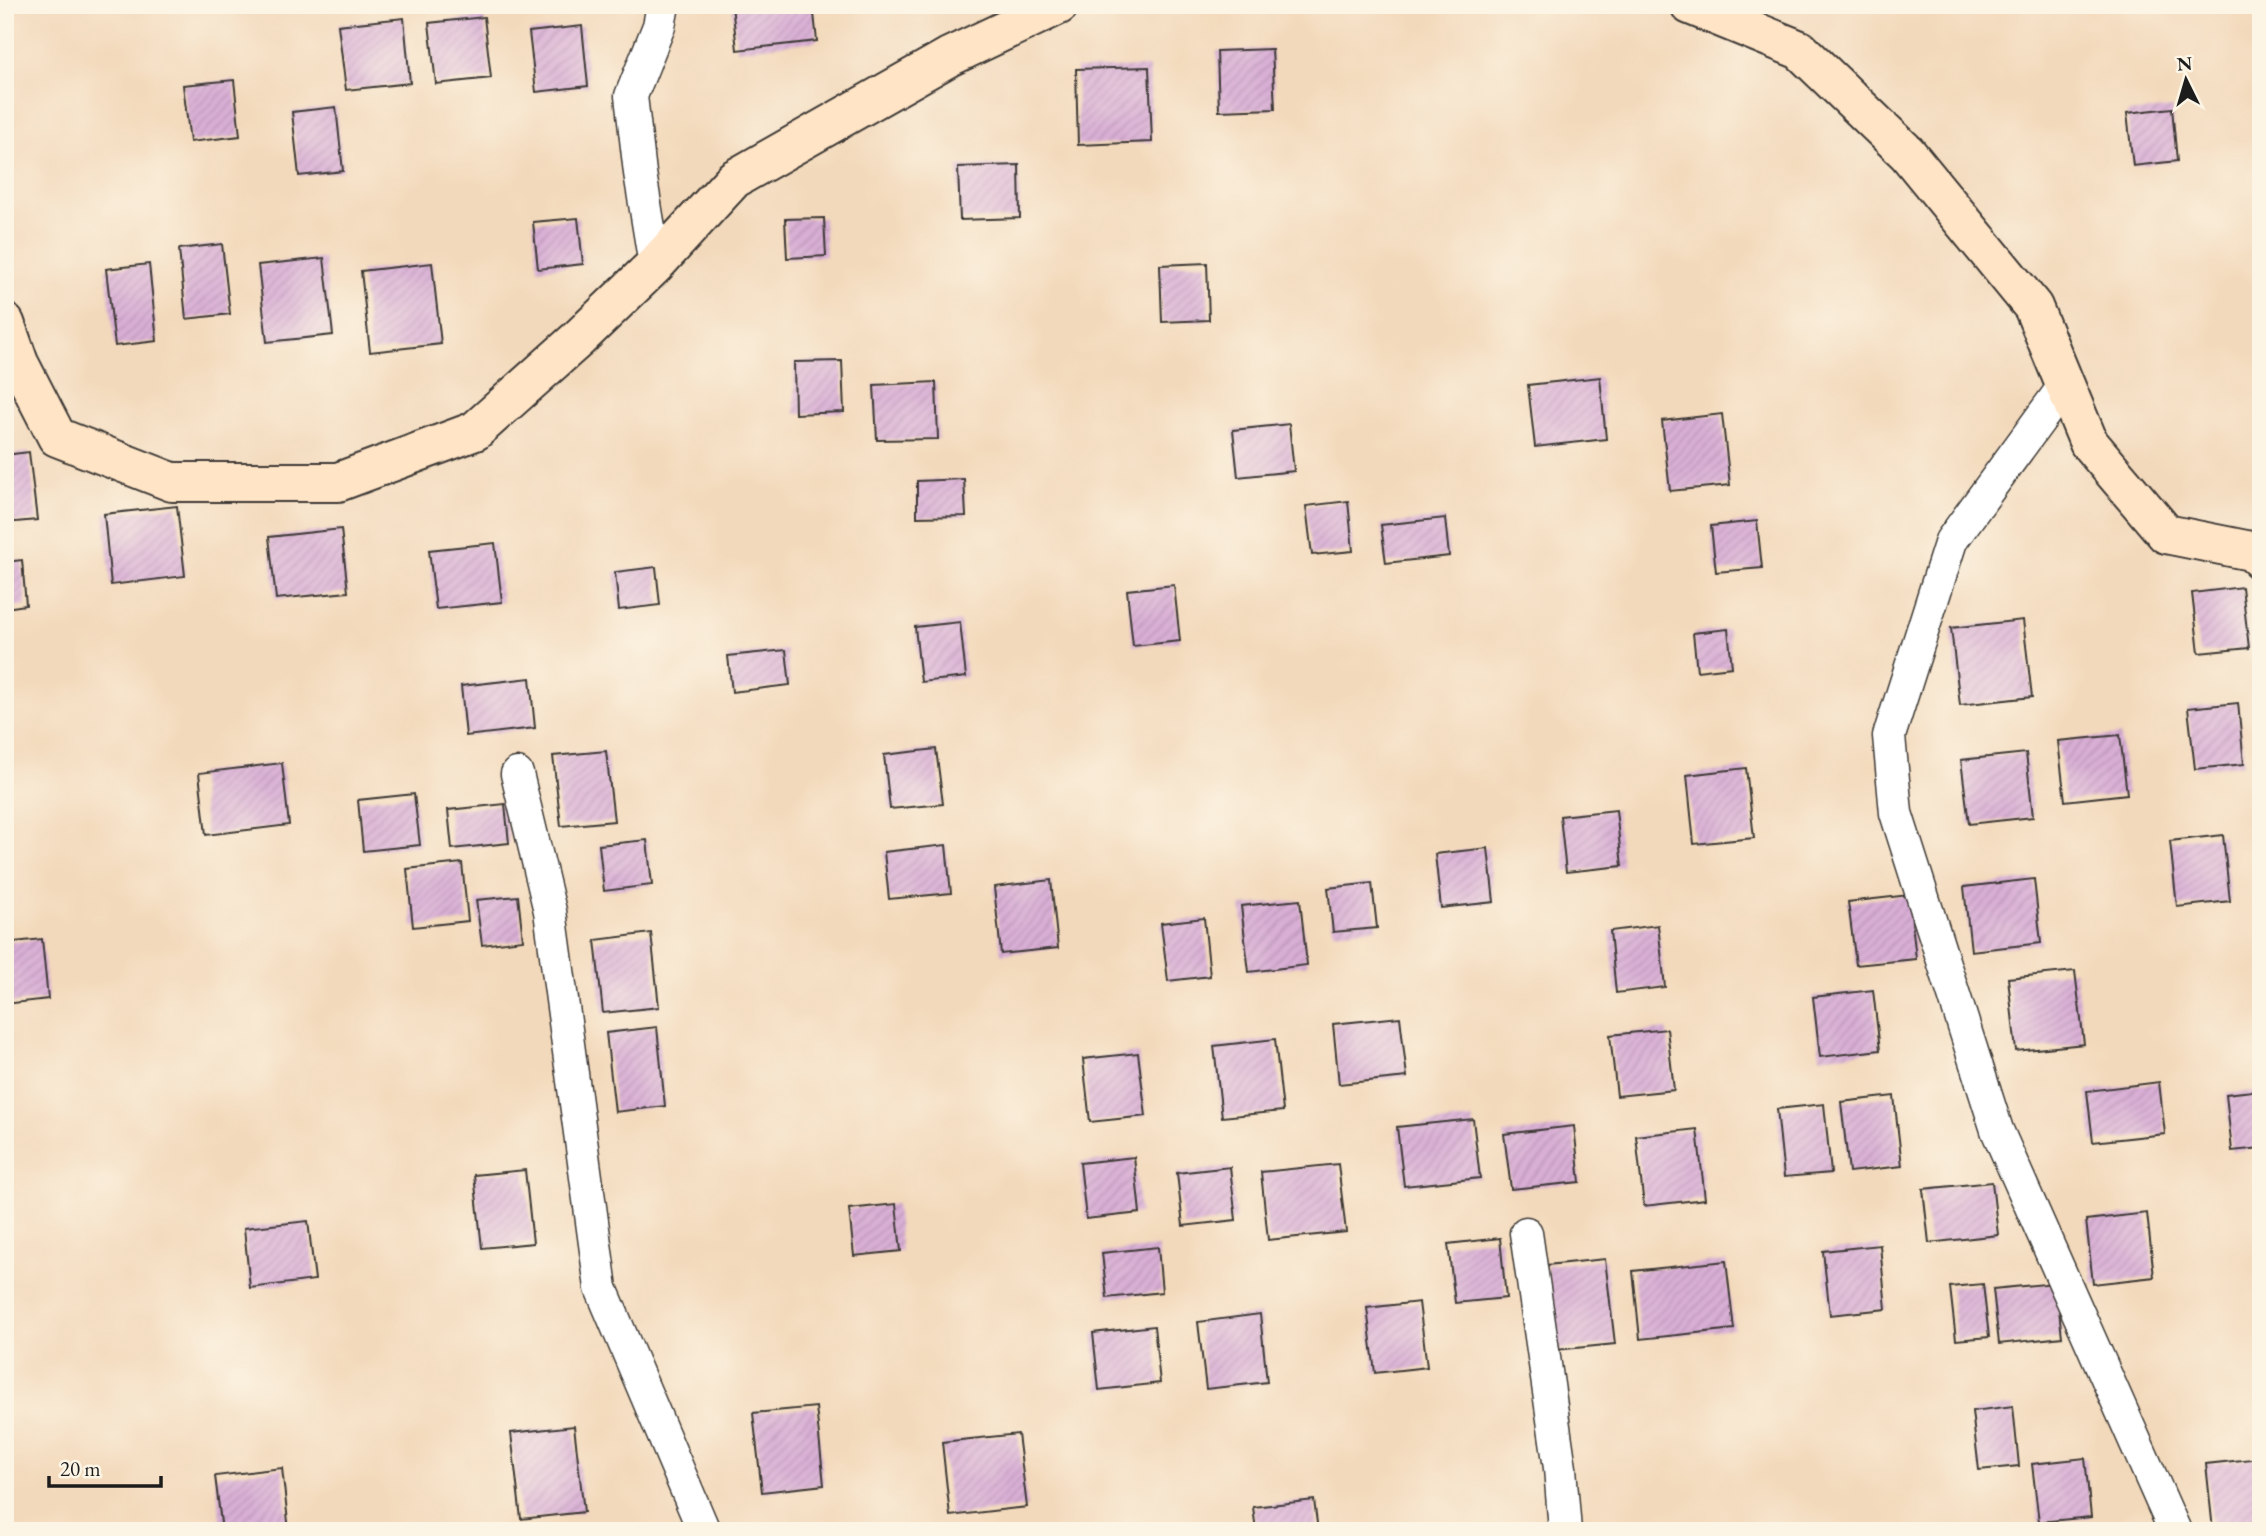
<svg xmlns="http://www.w3.org/2000/svg" width="2266" height="1536" font-family="'EB Garamond',serif">
<style>
.building{fill:url(#building-hatch)}
.lines{fill:none;stroke-linecap:round;stroke-linejoin:round}
.street-casing{stroke:#3c3834;stroke-width:35}
.secondary-casing{stroke:#3c3834;stroke-width:42}
.street{stroke:#fff;stroke-width:32}
.secondary{stroke:#ffe4c6;stroke-width:38}
</style>
<defs>
<pattern id="building-hatch" width="6" height="6" patternUnits="userSpaceOnUse" patternTransform="scale(1.75)"><rect width="6" height="6" fill="#d9afd6"/><path d="M-1 1l2-2M0 6l6-6M5 7l2-2" fill="none" stroke="#ba96b7"/></pattern>
</defs>
<rect width="100%" height="100%" fill="#fcf5e5"/>
<filter id="ink" filterUnits="userSpaceOnUse"><feTurbulence type="fractalNoise" baseFrequency=".0143" numOctaves="2"/><feDisplacementMap in="SourceGraphic" scale="14" xChannelSelector="R" yChannelSelector="G"/><feConvolveMatrix kernelMatrix="1 2 1 2 8 2 1 2 1" color-interpolation-filters="sRGB"/></filter>
<filter id="wash" filterUnits="userSpaceOnUse"><feTurbulence type="fractalNoise" baseFrequency=".00686" numOctaves="4" result="noise"/><feDisplacementMap in="SourceGraphic" scale="28" xChannelSelector="R" yChannelSelector="G"/><feGaussianBlur stdDeviation="1.57" result="paint"/><feColorMatrix in="noise" values="0 0 0 0 0 0 0 0 0 0 0 0 0 0 0 0 0 1.4 0 .05"/><feComposite in="paint" operator="in"/></filter>
<g filter="url(#wash)">
<rect width="100%" height="100%" fill="#f3d9bb"/>
<g id="blocks">
<path class="building" d="M732,5H813L817,41L737,50Z
M484,17L491,78L436,84L429,23Z
M404,18L410,83L346,90L338,25Z
M582,26L588,86L536,92L529,32Z
M1272,49L1275,109L1219,111L1217,51Z
M1149,67L1152,142L1078,145L1076,69Z
M234,80L240,136L190,142L183,85Z
M336,107L343,171L299,176L292,112Z
M2172,108L2177,161L2133,166L2127,113Z
M1019,165L1020,218L960,220L958,167Z
M578,218L583,264L538,269L533,222Z
M824,218L826,256L787,258L785,219Z
M222,244L230,314L186,319L179,249Z
M324,258L333,335L267,342L258,265Z
M432,263L441,344L370,352L361,271Z
M1207,263L1209,320L1162,322L1160,265Z
M149,264L157,341L115,346L106,269Z
M842,361L844,412L795,414L794,362Z
M1600,377L1606,439L1535,447L1528,385Z
M936,382L938,439L877,440L874,385Z
M1722,414L1730,485L1670,491L1662,421Z
M1289,424L1294,471L1238,477L1233,430Z
M29,452L37,520L5,523V455Z
M964,479L966,516L917,517V481Z
M1348,501L1353,551L1312,555L1306,506Z
M177,506L185,576L111,585L104,514Z
M1445,518L1449,556L1386,563L1381,525Z
M1757,521L1762,568L1716,572L1711,526Z
M341,529L348,592L276,599L269,537Z
M495,543L502,602L436,609L429,550Z
M22,560L26,605L5,608V562Z
M656,567L660,605L619,610L615,572Z
M1174,585L1180,641L1133,646L1127,590Z
M2242,587L2249,648L2199,653L2192,593Z
M2023,620L2032,697L1960,705L1951,628Z
M960,622L966,677L921,682L915,627Z
M1728,629L1732,667L1697,671L1693,633Z
M786,650L790,685L732,692L728,656Z
M530,678L535,728L466,736L461,686Z
M2238,703L2244,764L2195,769L2188,708Z
M2120,735L2127,794L2065,801L2058,741Z
M936,749L943,804L890,809L884,755Z
M606,751L614,821L561,826L553,756Z
M2026,753L2033,817L1969,824L1961,760Z
M282,763L289,825L206,835L199,773Z
M1746,768L1754,838L1694,844L1687,775Z
M414,794L420,845L363,851L358,800Z
M505,804L509,843L452,849L448,810Z
M1616,810L1622,866L1566,872L1560,816Z
M2223,835L2230,901L2177,907L2170,841Z
M647,840L652,885L604,891L599,845Z
M946,845L951,893L889,899L884,852Z
M1488,848L1494,902L1441,908L1435,854Z
M462,863L468,921L413,927L407,869Z
M2034,879L2041,943L1971,951L1964,887Z
M1051,880L1058,948L1001,954L994,887Z
M1372,883L1377,928L1333,932L1328,888Z
M1909,895L1916,959L1856,965L1848,902Z
M518,896L523,940L482,945L476,900Z
M1300,900L1307,965L1249,972L1241,906Z
M1204,918L1210,976L1168,981L1161,923Z
M1658,925L1665,987L1616,993L1610,931Z
M651,933L659,1007L603,1013L595,940Z
M42,939L48,999L5,1004V943Z
M2075,971L2084,1044L2016,1051L2008,978Z
M1873,990L1880,1050L1820,1057L1813,997Z
M1400,1017L1407,1077L1339,1084L1333,1024Z
M657,1027L665,1106L615,1112L606,1033Z
M1667,1029L1674,1090L1617,1096L1610,1035Z
M1275,1039L1283,1111L1222,1117L1214,1046Z
M1138,1053L1146,1116L1090,1122L1083,1059Z
M2159,1082L2165,1134L2093,1142L2087,1091Z
M2261,1090V1148L2232,1151L2226,1094Z
M1894,1096L1902,1166L1849,1172L1841,1102Z
M1824,1104L1831,1173L1784,1177L1777,1109Z
M1473,1119L1480,1178L1404,1186L1397,1127Z
M1574,1126L1580,1182L1511,1189L1504,1134Z
M1697,1129L1705,1199L1644,1206L1636,1136Z
M1134,1157L1140,1213L1086,1219L1080,1163Z
M1338,1164L1346,1232L1268,1240L1261,1172Z
M1230,1167L1236,1220L1183,1226L1177,1173Z
M525,1170L533,1243L482,1248L474,1175Z
M1992,1182L1998,1235L1929,1243L1923,1189Z
M896,1204L901,1251L854,1256L849,1209Z
M2147,1213L2154,1277L2093,1284L2086,1220Z
M308,1221L315,1280L250,1288L244,1228Z
M1500,1238L1506,1298L1455,1303L1448,1244Z
M1880,1245L1886,1309L1830,1315L1823,1251Z
M1158,1247L1162,1292L1107,1298L1102,1253Z
M1605,1259L1615,1344L1556,1350L1547,1265Z
M1726,1261L1734,1329L1640,1339L1633,1271Z
M2056,1283L2062,1337L1999,1344L1993,1289Z
M1983,1284L1989,1337L1956,1340L1950,1287Z
M1419,1302L1427,1367L1375,1373L1367,1308Z
M1260,1314L1267,1382L1206,1389L1198,1322Z
M1154,1326L1160,1383L1099,1390L1093,1333Z
M2013,1406L2019,1466L1979,1470L1972,1411Z
M816,1407L824,1485L762,1492L753,1413Z
M574,1426L584,1512L521,1519L511,1433Z
M1018,1434L1027,1507L950,1516L942,1442Z
M2085,1458L2091,1517L2039,1522L2032,1464Z
M2261,1458V1525L2213,1530L2206,1464Z
M282,1468L289,1531H222L215,1476Z
M1314,1500L1318,1531H1256L1253,1507Z"/>
</g>
</g>
<g filter="url(#ink)">
<use href="#blocks" fill-opacity="0" stroke="#3c3834" stroke-width="2"/>
<g class="lines">
<defs>
<path id="street" d="M655,265L640,173L631,96L659,26L663,5
M2065,385L1951,541L1889,736L1896,813L1997,1130L2175,1531
M517,774L550,911L601,1288L704,1531
M1526,1233L1560,1468L1565,1531"/>
<path id="secondary" d="M1690,5L1800,50L1907,153L2033,307L2089,443L2166,534L2251,551L2261,560
M5,323L19,363L57,437L172,482H338L475,431L578,339L655,265L734,179L949,57L1059,5"/>
</defs>
<use href="#street" class="street-casing"/>
<use href="#secondary" class="secondary-casing"/>
<use href="#street" class="street"/>
<use href="#secondary" class="secondary"/>
</g>
</g>
<rect width="2266" height="1536" fill="none" stroke="#fcf5e5" stroke-width="28"/>
<g transform="translate(2186 80) rotate(355)" stroke="#fcf5e5" stroke-width="5" paint-order="stroke">
<path d="M0-5L12 26L0 18L-12 26Z" fill="#1c1c1c"/>
<text y="-10" font-size="19" font-weight="bold" text-anchor="middle" fill="#1c1c1c">N</text>
</g>
<path d="M49 1476v10h112v-10" fill="none" stroke="#1c1c1c" stroke-width="3.5"/>
<text x="60" y="1476" font-size="21" fill="#1c1c1c" stroke="#fcf5e5" stroke-width="5" paint-order="stroke">20 m</text>
</svg>
